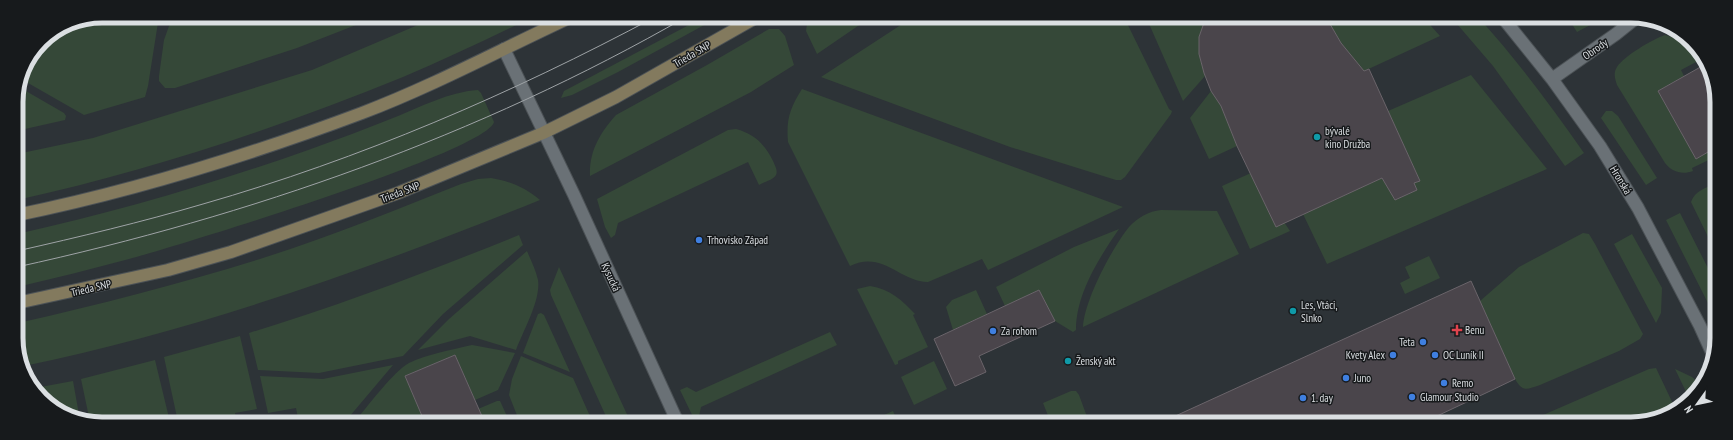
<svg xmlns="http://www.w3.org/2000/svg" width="1733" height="440" font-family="'PT Sans Narrow',sans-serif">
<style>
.green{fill:#354838}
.building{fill:#4a454b;stroke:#6a646a}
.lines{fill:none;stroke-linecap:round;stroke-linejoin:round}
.street-casing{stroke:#4c5256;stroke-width:14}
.secondary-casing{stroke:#4c5256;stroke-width:14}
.street{stroke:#6a7176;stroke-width:12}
.secondary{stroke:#837a5e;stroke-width:12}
.tram{stroke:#9ea3a6;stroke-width:1}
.culture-dot{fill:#0f9aa8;stroke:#171a1c;stroke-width:1.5}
.shop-dot{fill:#3f7fe0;stroke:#171a1c;stroke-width:1.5}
.health-dot{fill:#e0444e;stroke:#171a1c;stroke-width:1.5}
.labels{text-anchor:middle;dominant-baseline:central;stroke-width:3;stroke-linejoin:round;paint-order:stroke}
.street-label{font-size:11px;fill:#dbdfe2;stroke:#171a1c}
.poi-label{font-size:11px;fill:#dbdfe2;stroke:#171a1c;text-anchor:start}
.rim{fill:none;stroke:#dbdfe2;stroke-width:5}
</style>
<rect width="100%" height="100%" fill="#2d3337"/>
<path class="green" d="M102,16H159L148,86L145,97L84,115L21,79L25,64L41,42L73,22Z
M177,16H379L297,48L175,88H165L159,81V76L164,40L169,26Z
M439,16H535C491,37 448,58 403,77C278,128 149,171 17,200V154L93,138L312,70Z
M704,17H719L618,72L572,95L561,98L564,91Z
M808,17H871L817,54L806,31Z
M913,17H1124L1169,109L1172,111L1171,114L1125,177L1121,180H1116L1010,147L821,77Z
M1146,17H1207L1199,54L1205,76L1183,101Z
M1326,17H1423L1440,36L1362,72L1359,65L1341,43Z
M1451,17L1479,18C1517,60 1551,106 1584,153L1565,166L1493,66Z
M1568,18H1602L1594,23L1577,32Z
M769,29H779L785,36L794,65L751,92L590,176C589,151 600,133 616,115L707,65Z
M1665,35C1681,39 1690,47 1698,61L1681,70L1684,76L1658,91L1696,159L1715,148V157L1692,168L1693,171C1682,175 1672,172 1665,163L1617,85C1615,79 1613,73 1617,67C1624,56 1653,39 1665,35Z
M1471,75L1547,169L1327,264L1303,214L1382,178L1395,200L1417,190L1414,183L1420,181L1388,111Z
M19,87L64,113L66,116L65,120L16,131V96Z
M802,89L1123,207L988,270L982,259L928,282C899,281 882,250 850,266L788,142C786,119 790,108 802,89Z
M478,90L481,93L494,122C486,152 174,247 129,259C92,269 55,278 17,287V234C116,212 215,183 311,149C338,139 366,129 393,118C421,107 448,92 478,90Z
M1211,91L1221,106L1237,146L1209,159L1190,118Z
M1606,111H1612L1618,116L1657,178L1646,185L1601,118Z
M736,129C754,134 765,144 773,161C775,166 778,170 776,175C773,180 764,182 759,185L748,162L618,223L615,235L611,238L605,227L597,199L728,130Z
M1251,173L1290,231L1250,249L1222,186Z
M491,178C510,181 526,188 540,200C372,268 201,329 24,366L18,355V323C101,304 184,283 266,257C332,236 396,210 461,184L478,179Z
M1715,184V251L1691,202C1695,191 1705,188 1715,184Z
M1161,210L1217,211L1239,254L1083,327C1084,301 1112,248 1129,227C1137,218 1149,211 1161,210Z
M1680,213L1715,282V317L1666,220Z
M1119,229C1099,258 1076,294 1076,330L1073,332L1055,321L1039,290L1005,306L996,287L1074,247Z
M1583,233L1589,234L1595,244L1643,334L1640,339L1619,351L1540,385C1527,389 1523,393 1515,379L1480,301L1519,267Z
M1632,234L1662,288L1661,313L1656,323L1614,244Z
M519,235L523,245L443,314L403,356L319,373L258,370L249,333C341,305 430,271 519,235Z
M527,251C531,261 536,270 538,280C541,300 523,331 516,350L470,336L418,350L449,319Z
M1429,256L1440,278L1405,294L1400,283L1410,278L1405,267Z
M559,267L631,423H609L551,295L550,290Z
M870,286C890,289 902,300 915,314L913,315L928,347L898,361V364L895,365L857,289Z
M976,290L987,314L953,330L946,307L952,300Z
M541,313L544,315L570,372L523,353L538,314Z
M830,332L837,345L701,407L699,416L695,421L680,390L687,387L696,392Z
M240,336L257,409L235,413L236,419L219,422H178L164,357Z
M472,345L515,353L498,390L475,400L455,355L405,376L425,422L354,423C365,409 395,370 409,363C428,354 451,350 472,345Z
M521,356L573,378L593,423H520L509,395L512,379Z
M155,360L170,422H90L81,379Z
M934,361L947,389L914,405L901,377Z
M393,365L344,423H299L296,408L268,413L260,376L323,379Z
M1656,368L1675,408L1637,424H1522L1649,369Z
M1675,369L1692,377L1699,383L1690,400Z
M73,381L80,420L41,399L35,388Z
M1071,391H1076L1079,395L1089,422L1087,423H1051L1043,403Z
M497,401H500L501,403L510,423H484L478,409Z
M893,411L898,423H866Z"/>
<path class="building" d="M1206,17H1326L1341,43L1364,71L1369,69L1420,181L1414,183L1417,190L1395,200L1382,178L1276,227L1237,146L1221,106L1211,91L1204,73L1199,54V37Z
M1704,65L1715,85V148L1696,159L1658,91Z
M1471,281L1515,379L1488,392L1420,424L1160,423Z
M1039,290L1055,321L979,356L986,372L955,386L934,339Z
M455,355L485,423H425L405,376Z"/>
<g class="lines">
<defs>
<path id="street" d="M1503,18L1552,79L1600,146L1638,208L1700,326L1714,357
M504,49L574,195L678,423
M1552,79L1616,34L1636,18"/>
<path id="secondary" d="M17,215C134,191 250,155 362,113C433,86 502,49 571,17
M17,303L168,270L231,252L398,193L543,133L616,97L757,17"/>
</defs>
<use href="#street" class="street-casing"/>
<use href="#secondary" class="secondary-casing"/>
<use href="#street" class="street"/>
<use href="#secondary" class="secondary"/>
<path class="tram" d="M17,251C79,237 142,222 203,204C360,159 511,94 655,17
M17,267C250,216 479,136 686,17"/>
</g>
<g class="culture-dot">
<circle cx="1317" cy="137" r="4"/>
<circle cx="1293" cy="311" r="4"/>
<circle cx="1068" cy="361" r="4"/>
</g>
<g class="shop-dot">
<circle cx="699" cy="240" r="4"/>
<circle cx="993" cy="331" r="4"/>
<circle cx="1423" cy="342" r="4"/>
<circle cx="1393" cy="355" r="4"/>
<circle cx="1435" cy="355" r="4"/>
<circle cx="1346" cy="378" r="4"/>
<circle cx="1444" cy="383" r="4"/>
<circle cx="1412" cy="397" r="4"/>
<circle cx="1303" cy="398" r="4"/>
</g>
<path class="health-dot" d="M1455 324h4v4h4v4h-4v4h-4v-4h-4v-4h4z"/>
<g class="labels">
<g class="street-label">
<text transform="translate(1595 49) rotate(-35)">Obrody</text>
<text transform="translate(692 54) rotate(-30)">Trieda SNP</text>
<text transform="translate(1621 180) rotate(59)">Hronská</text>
<text transform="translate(400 192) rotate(-21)">Trieda SNP</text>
<text transform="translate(611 277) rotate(65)">Kysucká</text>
<text transform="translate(91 288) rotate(-13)">Trieda SNP</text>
</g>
<g class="poi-label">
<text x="1325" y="131">bývalé<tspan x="1325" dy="13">kino Družba</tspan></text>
<text x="707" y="240">Trhovisko Západ</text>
<text x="1301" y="305">Les, Vtáci,<tspan x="1301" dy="13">Slnko</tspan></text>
<text x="1465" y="330">Benu</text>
<text x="1001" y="331">Za rohom</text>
<text x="1415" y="342" text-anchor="end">Teta</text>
<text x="1385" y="355" text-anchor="end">Kvety Alex</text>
<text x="1443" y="355">OC Luník II</text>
<text x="1076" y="361">Ženský akt</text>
<text x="1354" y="378">Juno</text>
<text x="1452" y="383">Remo</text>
<text x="1420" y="397">Glamour Studio</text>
<text x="1311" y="398">1. day</text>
</g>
</g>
<path d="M0 0H1733V440H0ZM102 23H1631A79 79 0 0 1 1710 102V338A79 79 0 0 1 1631 417H102A79 79 0 0 1 23 338V102A79 79 0 0 1 102 23Z" fill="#171a1c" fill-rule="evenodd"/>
<path class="rim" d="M102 23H1631A79 79 0 0 1 1710 102V338A79 79 0 0 1 1631 417H102A79 79 0 0 1 23 338V102A79 79 0 0 1 102 23Z"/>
<g transform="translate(1697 404) rotate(237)" stroke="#171a1c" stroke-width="3" paint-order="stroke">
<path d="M0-3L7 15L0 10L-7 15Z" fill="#dbdfe2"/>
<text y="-6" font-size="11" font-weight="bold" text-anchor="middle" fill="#dbdfe2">N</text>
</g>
</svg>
